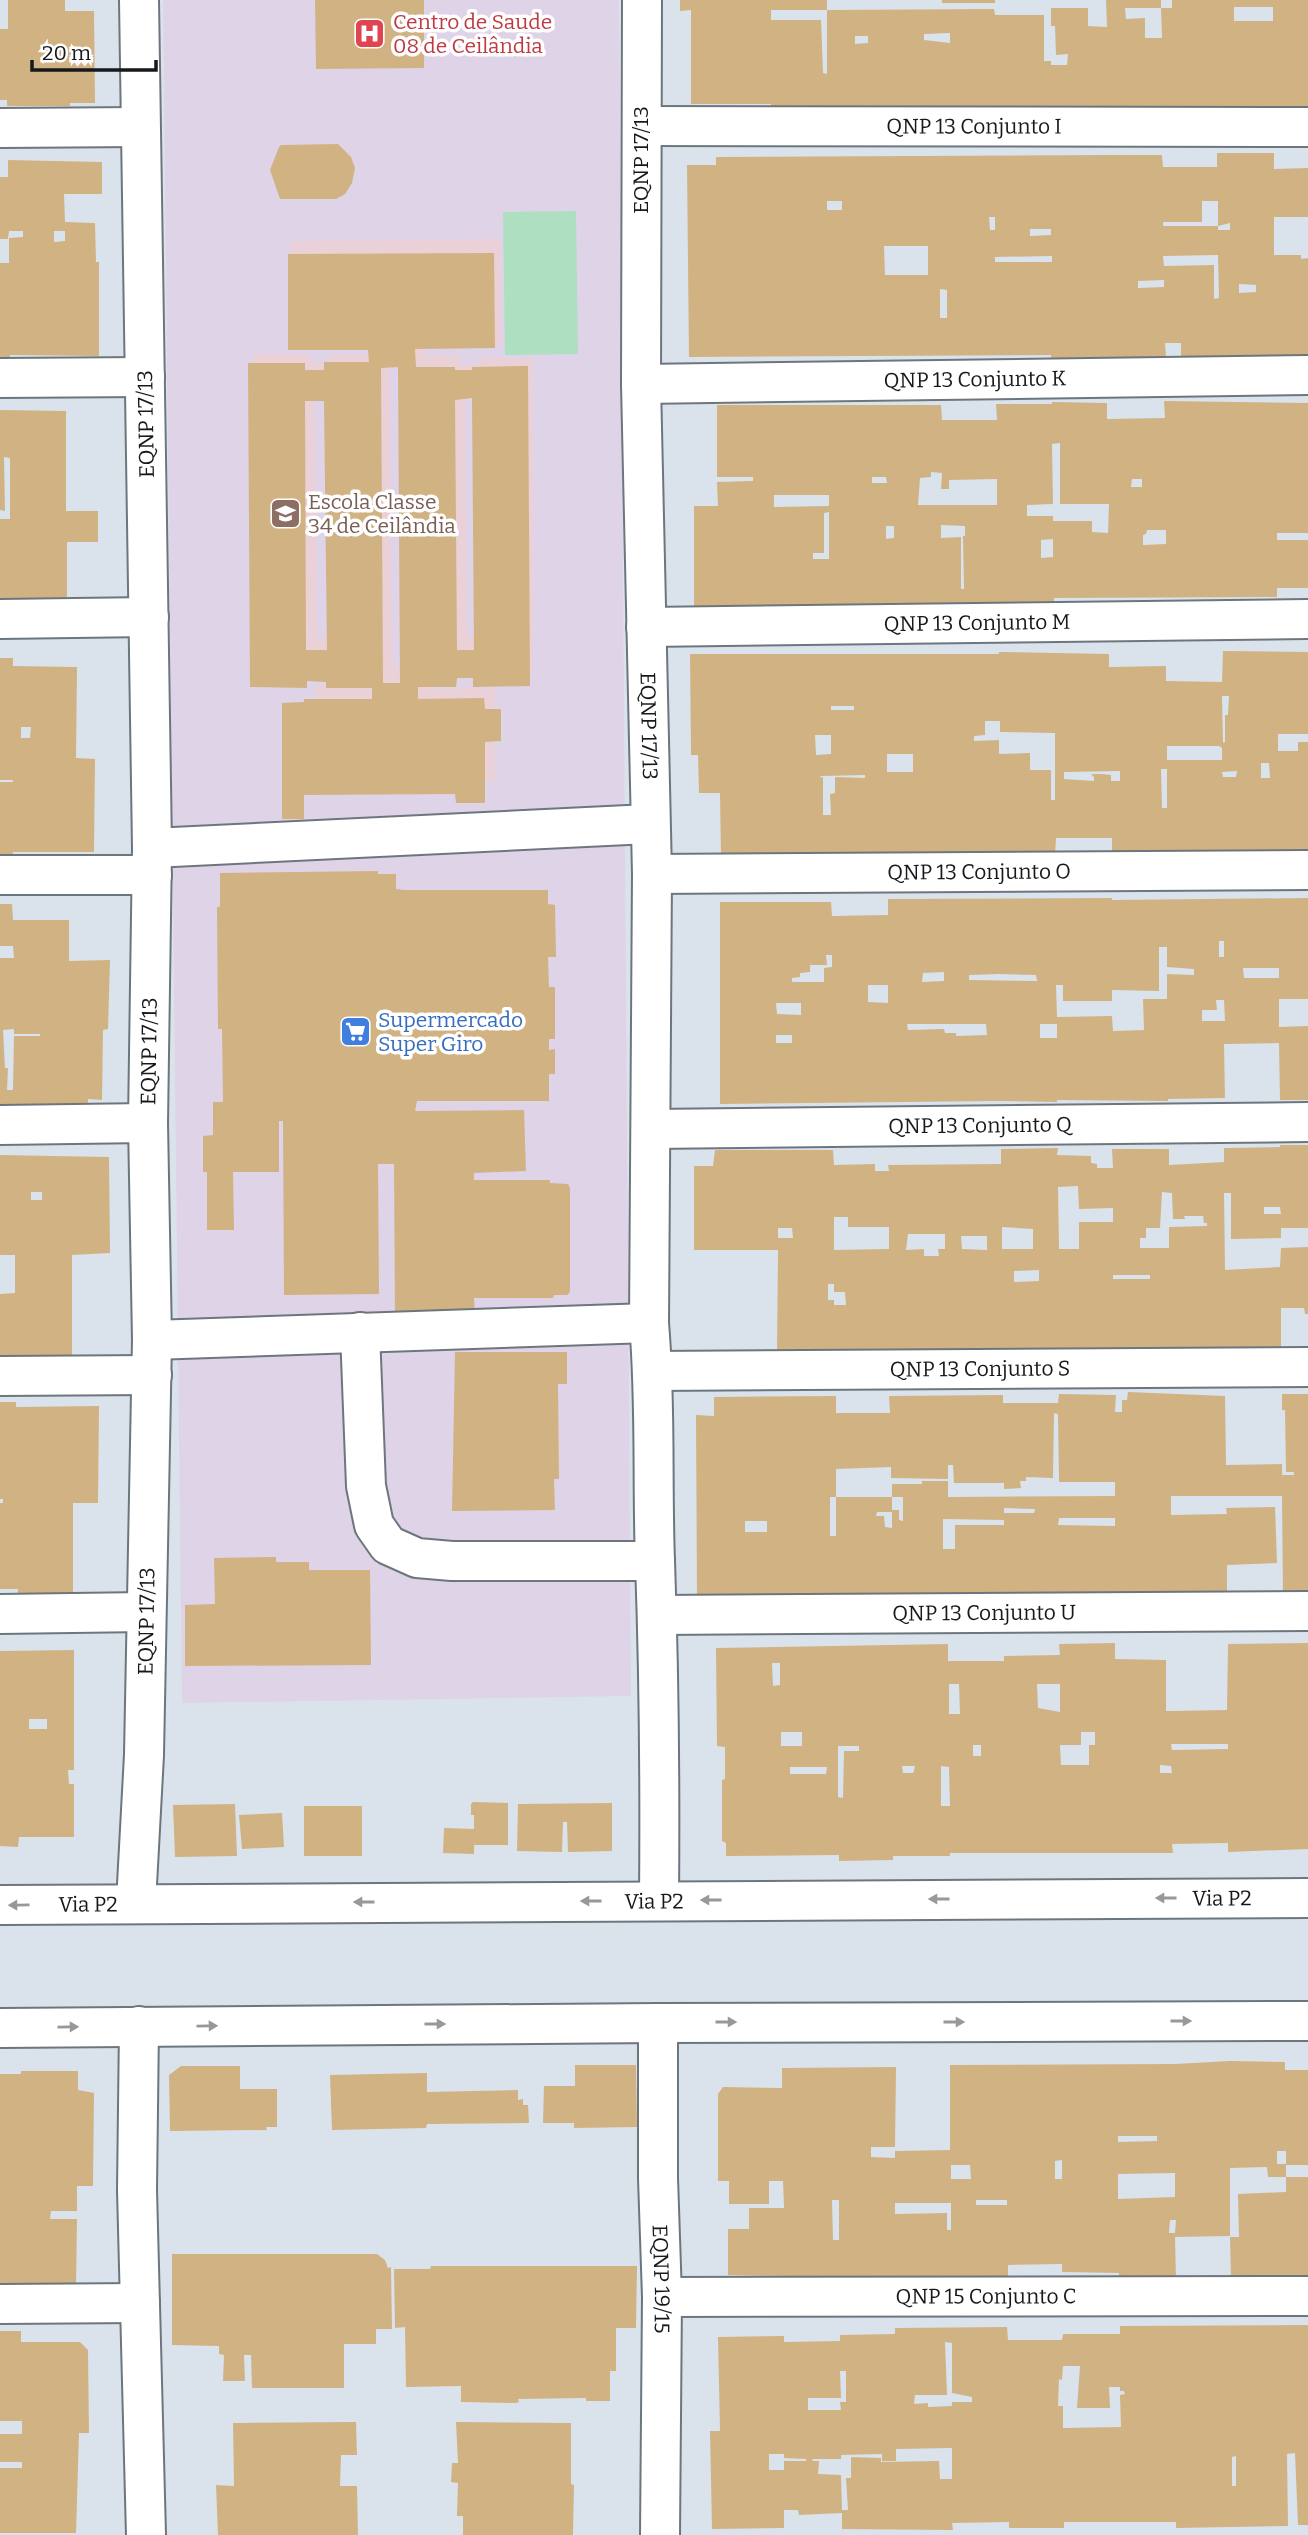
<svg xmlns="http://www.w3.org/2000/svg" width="1308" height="2535" font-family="Bitter,serif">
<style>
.commercial{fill:#dfd3e7}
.education{fill:#ead0d7;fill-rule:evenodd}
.green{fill:#aedfc1}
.building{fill:#d1b283;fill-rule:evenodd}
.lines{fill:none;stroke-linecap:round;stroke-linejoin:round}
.street-casing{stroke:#6e767d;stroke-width:42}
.secondary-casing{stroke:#6e767d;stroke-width:42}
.street{stroke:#fff;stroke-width:38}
.secondary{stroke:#fff;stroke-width:38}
.oneway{fill:#969899}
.labels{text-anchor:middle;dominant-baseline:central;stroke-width:7;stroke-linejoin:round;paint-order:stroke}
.health-label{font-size:21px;fill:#be3a42;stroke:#fff;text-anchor:start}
.street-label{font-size:21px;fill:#16191c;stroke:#fff}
.education-label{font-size:21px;fill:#785e54;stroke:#fff;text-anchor:start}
.shop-label{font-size:21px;fill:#366cbe;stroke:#fff;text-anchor:start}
</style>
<rect width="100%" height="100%" fill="#dae3ec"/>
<path class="commercial" d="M163,0H619L631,1696L182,1703Z"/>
<path class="education" d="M501,239V346L425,345V355L459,356L460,365H479V358H533V670L430,671V689L495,688V782L316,783V686H380V681H255L254,354H311L312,362H328L329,355H373L374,341H291L290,241ZM389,362H412L414,666H392ZM465,391H485L487,636H467ZM334,392L336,637L317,638L314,393Z"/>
<path class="green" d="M576,211L578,354L505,355L503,212Z"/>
<path class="building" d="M8,0H65V11H94L95,103H70V106H7V100H0V29H8Z
M315,0H424V68L316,69Z
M680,0H827V10H771V20H821L823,73L827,74V10L994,9L995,15H1044V61H1051V65H1067L1068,54L1056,55L1055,26H1051V8H1088V26L1107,27L1106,0H1161V8H1125L1126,19L1145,18V38H1162L1161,8H1172V0H1308V107L771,112V104H691V10L680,11ZM1234,7H1273V21H1234ZM950,33V43L924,40V34ZM855,36H868V43L855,44Z
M942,0H995V3H942Z
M338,144L351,157L355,168L352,183L345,194L336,199H280L270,170L279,147L281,145Z
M1217,153H1274V169L1308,168V217H1274V255H1301V259L1308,258V357L1181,358V343H1165L1166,357L1051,358V355L689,357L687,165H716V157L1107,155H1162L1163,167H1217ZM827,201H842V210H827ZM1202,201H1218V226L1230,223V230H1218V226H1163V222H1202ZM989,217H995V230H990ZM1030,229H1051V235L1030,236ZM884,246H928V275H885ZM1218,255L1219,298L1214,299V265L1164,266L1163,256ZM1052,256V262H995V257ZM1164,280V287L1138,288V281ZM1239,284L1256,285V292L1239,293ZM940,289L947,290V318H940Z
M8,160L102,162V194H64L65,222L95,223L96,262H99V356L10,355V363H0V263H9V238L23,237V231H9L8,239H0V177H8ZM54,231H65V241L54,242Z
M494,253L495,348L415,349L416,367H455V370H472V367L528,366L530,686L473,687V678H457L456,687H418V699L484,698L485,709H501V741L485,742V803H456L455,794L304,795V819H282V703L304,702V699H372V688H326V682L307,681V688L250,687L248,363H305V370H324V362H369L368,350H288V254ZM398,367L400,683H383L381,368ZM472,398L474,650H457L455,400ZM305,401H324L327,650H306Z
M1164,401L1308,403V533H1277V540H1308V588H1277V597L1054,598V606L694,608V506H718L717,482L753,481V477H717V405H941L942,420H997L996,404H1052V402L1107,403V419L1165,418ZM1060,443V504H1109L1108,533L1092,532V521H1053V516H1027V505L1053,504L1052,444ZM931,472L942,473L941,489H949V480L997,479V505H918L920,478L931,477ZM872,477H886L887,483H872ZM1132,479H1142V487H1131ZM774,495H829V506L774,507ZM829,512V559H813V553H824V513ZM941,525L965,526V536H963L964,589H961V537L941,538ZM886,526H894V538L886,539ZM1147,530H1166V544L1143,545V535L1146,534ZM1053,539V557L1041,558V540Z
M0,410L66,411V511H98V542H67V608L0,612V519H10V458L4,457L5,511L0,510Z
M1223,651L1308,652V734H1278V751H1298V742H1308V852L1112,853V838H1056L1055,855L721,857L720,793H699L698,755H691L690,654H999V652L1109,654V667L1166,666V681L1222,682ZM1222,696H1229L1228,715H1225V742L1223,743ZM831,706H854V710H831ZM985,721H1000V732L1055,733V800H1051V770H1030V753L999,754V740L974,741V736L985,735ZM815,735H831V754L816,755ZM1167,746H1219L1222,748V760H1167ZM887,754H913V772H887ZM1261,763H1269L1270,778H1261ZM1161,769H1167V808H1162ZM1120,771V781H1111V775L1102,774H1091L1094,777V781L1064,779V772ZM1237,771L1236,777H1223L1222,772ZM865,775V778L835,777V793L830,794L831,815H823V777L820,778L821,776Z
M0,658H13V666L77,667L76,758L95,759L94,852H13V859H0V782H13V780H0ZM21,727H31L30,738H21Z
M378,871V874H396V889L404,890H548V904L555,905L556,957H548L549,987H555V1039H549V1050L555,1049V1074H549V1101H417L415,1111L524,1110L526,1171L474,1173V1180H550V1183L568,1184L570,1188V1292L567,1295H554L553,1298H474L475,1316H395L394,1164H378L379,1294L284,1295L283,1121H279V1172H233L234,1230H207V1172H203V1136L213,1135V1102H223L222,1029H218L217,907H220V873Z
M1112,898V900L1308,898V999H1279V1027L1308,1026V1100H1280L1279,1043L1224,1044L1225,1098L1168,1099V1101L1057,1100V1102L1000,1101L720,1104V902H831L832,916L888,915V899ZM1219,941H1224V957H1219ZM1159,947H1167V967L1194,969V975L1167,974V999H1143L1144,1030L1113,1031L1112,1016L1057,1017L1056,985H1063V1001H1112V990L1159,991ZM826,955H832V967L824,968V982H792V978L800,977V973L810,972V965H827ZM1243,968H1279V978H1244ZM944,972V981L922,982L923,973ZM999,974L1036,975L1037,981L969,980V975ZM868,985H888V1003L868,1002ZM1216,1000H1224L1225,1021H1202V1010H1217ZM776,1003H801V1015L777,1014ZM907,1024H986L987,1035L956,1036V1033H945L944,1029L908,1030ZM1040,1024H1057V1038H1040ZM776,1035H792V1043H776Z
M0,904H12L13,920H69V961L110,960L108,1029L103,1030L102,1100L88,1099V1106L0,1109V958H14L13,946H0ZM14,1029V1034H40V1036H14L13,1090H7L8,1068H5L3,1030Z
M1280,1145H1308V1228H1281V1238L1231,1239V1193H1224L1225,1270L1280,1267L1281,1248L1308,1247V1314H1305L1304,1308H1281V1347L1058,1349V1351L834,1350V1352L777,1353L778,1250H694V1166H713L715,1150H833L834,1165L875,1164V1171H889L888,1165L1001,1164V1149L1058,1148L1057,1155L1091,1156V1163L1097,1164V1168H1113L1112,1149H1169V1165L1224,1162V1148L1280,1147ZM1078,1186L1079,1209L1113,1208V1222H1079V1249H1059L1058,1187ZM1162,1192L1172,1193L1173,1219H1185L1184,1216H1203L1204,1223H1207V1226L1169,1227V1248H1140V1238H1146V1228H1160ZM1264,1207H1280L1281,1214H1264ZM834,1217H848V1227H889V1249L834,1250ZM1002,1227L1033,1229V1249H1002ZM778,1228H792L793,1238H778ZM908,1234H945V1249H938L939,1256H924V1249L906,1250ZM961,1236H987V1250L962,1249ZM1039,1270V1281L1014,1282V1271ZM1113,1275H1150V1279H1113ZM828,1284H834V1292H845L846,1305H834V1300H828Z
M0,1155L109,1157L110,1253L72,1255V1356L0,1355V1294L15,1293V1255H0ZM31,1192H42V1200H31Z
M455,1352H567V1384H558L559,1479H554L555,1510L452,1511Z
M1128,1392L1225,1396L1226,1465L1282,1464V1475H1294V1472H1286L1285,1410H1282V1394H1308V1596H1283L1282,1496H1171V1515L1227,1514L1226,1508L1275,1507L1277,1563L1227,1565V1596L697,1597L696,1415L714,1416V1397L836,1396V1413H890L889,1396L1003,1395V1403H1058L1059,1394L1116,1395L1115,1412H1122V1400H1127ZM1054,1413L1058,1414L1059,1482H1115V1496L948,1497V1481H922V1484H892V1497H903V1521L899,1520V1510H892V1497H836V1536H830V1497H836V1469L891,1467V1478L948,1479V1465H953L954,1483H1004V1489L1021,1488L1020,1481H1026V1477L1053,1478ZM1004,1508L1035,1509L1034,1513H1004ZM877,1512H892V1528L885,1527L884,1516H876ZM1059,1518H1115V1526L1058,1525ZM943,1519L1004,1520V1525H955V1549H943ZM745,1521H767V1532H745Z
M0,1402H16V1407L99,1406L98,1503H73V1596L17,1602L18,1589H0V1503H3V1499H0Z
M276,1557V1562H309V1570H370L371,1665L185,1666V1605L215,1604L214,1558Z
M1115,1643V1659L1166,1660V1711H1172L1227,1710L1228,1644L1308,1643V1849L1228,1852V1843L1172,1844L1173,1853H950V1856H893V1860L839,1861V1855L726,1856V1843L722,1841V1780L725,1779V1747L717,1746L716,1648L948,1644V1661H1004V1656L1060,1655L1059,1644ZM772,1663H780V1685L773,1686ZM949,1684H959L960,1714H949ZM1037,1684H1060V1712L1038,1708ZM781,1732H802V1746H781ZM1081,1732H1095V1745H1089V1765H1061L1060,1745H1081ZM1171,1744H1228V1749L1172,1750ZM973,1745H981V1756H973ZM838,1746H859V1751H844L843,1798L838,1797ZM1160,1765L1171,1766L1172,1773H1160ZM902,1766H915L914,1771L913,1773H903ZM941,1766L949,1767L950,1806H941ZM790,1767H827L826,1774H790Z
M74,1650V1770H68L69,1784H74V1837H19L18,1847L0,1846V1651ZM29,1719H47V1729H29Z
M473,1802L508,1803V1845H474V1854L443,1853L444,1828L474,1829V1815H471V1804Z
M612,1803V1851L568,1852L567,1822H563L562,1852L517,1851L518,1804Z
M235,1804L237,1856L175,1857L173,1805Z
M304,1806H362V1856H304Z
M282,1813L284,1847L242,1849L239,1815Z
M1230,2061L1285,2062V2070H1308V2165H1286V2151H1277V2164H1286V2177H1268L1267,2167L1230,2168V2236L1175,2237L1176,2280H1119V2273L1062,2272V2264L1008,2265V2280L784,2281V2276L728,2275V2229H749V2208H784L783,2181H769V2204H729V2181H718V2094L723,2087L782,2088V2068L896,2067L895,2147H871V2157L895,2158V2151L950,2150V2065L1175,2064ZM1118,2136H1157V2141L1118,2142ZM1062,2160V2179H1055V2161ZM951,2165H970L971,2179H951ZM1175,2173V2197L1118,2199V2174ZM832,2200H839V2240H833ZM976,2200H1007V2205H976ZM895,2203H951V2230H947V2213L895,2214ZM1170,2220H1176L1175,2233H1169Z
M575,2065H636L637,2127L574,2128V2123H543L544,2086H575Z
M181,2066H240V2089H277V2127H266L267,2130L170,2131L169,2075Z
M21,2071H78V2090L94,2093L93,2186H77V2211H51L50,2219H77L76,2286L0,2289V2074H21Z
M427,2073V2092L518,2090V2100L523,2099V2105H528L529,2123L427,2124L426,2128L332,2130L330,2075Z
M1286,2177H1308V2278H1231L1230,2237H1239L1238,2194L1286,2192Z
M172,2254H377L385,2260L388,2268L391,2267L392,2329H376V2344H344V2388H252L251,2355H244L245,2381H223L224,2355L219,2354V2346L172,2345Z
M431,2266H637L636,2328H616V2371H610V2401H586V2398L518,2399L519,2402L516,2403L461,2402V2386L406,2387L405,2327L395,2328L394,2269H430Z
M1308,2325V2525H1298L1295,2453L1287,2454L1288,2526L1176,2528V2522H1064V2528H1009V2522L952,2523L953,2530L842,2529V2513L799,2515L798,2510H784V2528L712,2529L710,2431H720L718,2337L784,2336V2342L840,2341V2335L895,2334V2328L1007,2327L1008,2340H1062L1063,2334H1120V2326ZM945,2342L952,2343V2393L972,2397V2402H952V2406L928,2407V2403L914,2404L915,2395H947ZM1063,2366H1080L1077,2408H1110L1109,2387H1120V2391H1124L1125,2394L1120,2395L1121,2427L1063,2428V2406H1058L1059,2379L1062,2380ZM840,2371H846V2402H840L841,2410H808V2398H841ZM952,2448V2479H940L939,2461L881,2462V2458L851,2457V2478H846L848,2510H842L841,2475L818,2474L819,2461H813L812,2459H841V2455L882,2454V2461H896V2449ZM769,2454H784V2458L806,2459V2461H784V2470H769ZM1236,2456V2486H1232V2457Z
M0,2331H21V2342H80L88,2350L89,2433H79L76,2533H0V2468H22V2462H0V2434H22V2421H0Z
M356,2422L357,2455H341L340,2486H357L358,2535H218L216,2485L234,2486L233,2423Z
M456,2422L571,2423V2484L574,2485L573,2535H463V2516H457L458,2483L451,2482L452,2463H458Z"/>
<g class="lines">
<defs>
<g id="street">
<path id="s1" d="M642,0L641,384L652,874L649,1323C656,1403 652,1482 655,1561C659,1675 660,1787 659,1901"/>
<path id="s2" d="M642,126L1308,127"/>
<path d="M0,128L140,127"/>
<path d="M0,378L145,377"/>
<path id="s3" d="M641,384L1308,375"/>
<path d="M0,619L149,617"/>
<path id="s4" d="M646,627L1308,619"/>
<path d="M152,848L649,824"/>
<path id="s5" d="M652,874L1308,870"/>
<path d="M0,875H152"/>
<path d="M0,1125L148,1123"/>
<path id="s6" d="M651,1129L1308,1122"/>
<path d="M360,1332L366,1486L374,1525L388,1545L417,1558L452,1561H655"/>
<path d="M152,1340L649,1323"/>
<path id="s7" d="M653,1371L1308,1367"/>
<path d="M0,1376L152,1375"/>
<path d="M0,1614L145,1612"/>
<path id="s8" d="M658,1615L1308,1611"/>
<path id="s9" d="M136,1903L144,1755L152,1340L148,1123L152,848L139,0"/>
<path id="s10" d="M658,2023V2178L662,2297L660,2535"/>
<path d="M139,2026L137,2190L146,2535"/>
<path id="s11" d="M662,2297L1308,2296"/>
<path d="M0,2304L140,2303"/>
</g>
<g id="secondary">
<path id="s12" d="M0,1905L1308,1898"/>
<path d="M0,2028L658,2023L1308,2021"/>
</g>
</defs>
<use href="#street" class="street-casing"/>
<use href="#secondary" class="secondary-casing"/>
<use href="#street" class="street"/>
<use href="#secondary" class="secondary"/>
</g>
<defs><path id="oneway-solid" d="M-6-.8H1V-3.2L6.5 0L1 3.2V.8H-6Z" transform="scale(1.75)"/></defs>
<g class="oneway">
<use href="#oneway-solid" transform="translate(1166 1898) rotate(180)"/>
<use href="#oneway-solid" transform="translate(939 1899) rotate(180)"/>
<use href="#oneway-solid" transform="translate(711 1900) rotate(180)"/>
<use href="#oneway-solid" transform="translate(591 1901) rotate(180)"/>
<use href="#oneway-solid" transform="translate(364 1902) rotate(180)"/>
<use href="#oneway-solid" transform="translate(19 1905) rotate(179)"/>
<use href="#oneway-solid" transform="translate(1181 2021)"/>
<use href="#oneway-solid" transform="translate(726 2022)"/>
<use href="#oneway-solid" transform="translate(954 2022)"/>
<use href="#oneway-solid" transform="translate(435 2024)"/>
<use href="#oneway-solid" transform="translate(207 2026) rotate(-1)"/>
<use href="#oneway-solid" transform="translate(68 2027) rotate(-1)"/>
</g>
<defs>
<symbol id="hospital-square" viewBox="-11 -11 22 22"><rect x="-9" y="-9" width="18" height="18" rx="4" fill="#e0444e" stroke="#fff"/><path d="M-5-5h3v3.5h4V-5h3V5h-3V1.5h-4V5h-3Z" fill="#fff"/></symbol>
<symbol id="school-square" viewBox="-11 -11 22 22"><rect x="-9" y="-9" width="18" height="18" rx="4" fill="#8d6e63" stroke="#fff"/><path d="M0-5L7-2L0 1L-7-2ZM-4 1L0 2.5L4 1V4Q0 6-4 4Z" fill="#fff"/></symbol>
<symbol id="supermarket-square" viewBox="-11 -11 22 22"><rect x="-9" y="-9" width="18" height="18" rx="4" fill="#3f7fe0" stroke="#fff"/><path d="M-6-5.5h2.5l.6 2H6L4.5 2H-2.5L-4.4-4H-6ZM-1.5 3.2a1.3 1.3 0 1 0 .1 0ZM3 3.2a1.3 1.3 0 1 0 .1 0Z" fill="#fff"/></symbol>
</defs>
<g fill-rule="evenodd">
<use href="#hospital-square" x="352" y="16" width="35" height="35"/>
<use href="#school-square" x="268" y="496" width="35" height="35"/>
<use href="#supermarket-square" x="338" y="1014" width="35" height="35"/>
</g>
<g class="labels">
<g class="health-label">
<text x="393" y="22">Centro de Saude<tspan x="393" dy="24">08 de Ceilândia</tspan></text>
</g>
<g class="street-label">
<text stroke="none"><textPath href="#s2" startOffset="332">QNP 13 Conjunto I</textPath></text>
<text transform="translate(641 160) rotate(-90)">EQNP 17/13</text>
<text stroke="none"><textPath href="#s3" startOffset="334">QNP 13 Conjunto K</textPath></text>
<text transform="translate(146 424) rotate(-91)">EQNP 17/13</text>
<text stroke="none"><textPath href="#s4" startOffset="331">QNP 13 Conjunto M</textPath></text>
<text stroke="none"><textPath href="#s1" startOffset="726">EQNP 17/13</textPath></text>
<text stroke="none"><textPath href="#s5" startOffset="327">QNP 13 Conjunto O</textPath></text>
<text stroke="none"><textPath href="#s9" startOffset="852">EQNP 17/13</textPath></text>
<text stroke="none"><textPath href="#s6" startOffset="329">QNP 13 Conjunto Q</textPath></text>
<text stroke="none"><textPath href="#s7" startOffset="327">QNP 13 Conjunto S</textPath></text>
<text stroke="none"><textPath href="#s8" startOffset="326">QNP 13 Conjunto U</textPath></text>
<text stroke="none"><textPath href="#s9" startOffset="282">EQNP 17/13</textPath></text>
<text stroke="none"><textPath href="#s12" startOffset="1222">Via P2</textPath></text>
<text stroke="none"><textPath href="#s12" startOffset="654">Via P2</textPath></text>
<text stroke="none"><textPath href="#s12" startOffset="88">Via P2</textPath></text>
<text stroke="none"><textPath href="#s10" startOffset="256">EQNP 19/15</textPath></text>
<text stroke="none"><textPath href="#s11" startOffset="324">QNP 15 Conjunto C</textPath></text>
</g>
<g class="education-label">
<text x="308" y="502">Escola Classe<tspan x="308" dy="24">34 de Ceilândia</tspan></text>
</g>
<g class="shop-label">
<text x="378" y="1020">Supermercado<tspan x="378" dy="24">Super Giro</tspan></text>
</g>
</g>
<path d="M32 60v10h124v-10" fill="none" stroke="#16191c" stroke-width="3.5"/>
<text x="42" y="60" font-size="21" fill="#16191c" stroke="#ffffff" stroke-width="5" paint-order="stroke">20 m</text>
</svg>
